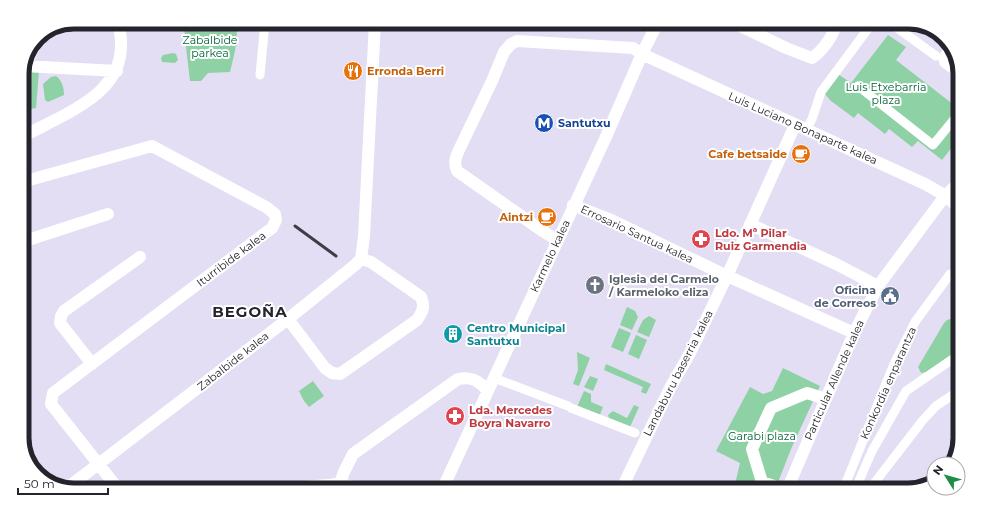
<svg xmlns="http://www.w3.org/2000/svg" width="982" height="512" font-family="Montserrat,sans-serif">
<style>
.green{fill:#8ed1a5}
.lines{fill:none;stroke-linecap:round;stroke-linejoin:round}
.pedestrian{stroke:#fff;stroke-width:9}
.minor{stroke:#fff;stroke-width:12}
.tertiary{stroke:#fff;stroke-width:16}
.rail{stroke:#3f3c46;stroke-width:3}
.labels{text-anchor:middle;dominant-baseline:central;stroke-width:4;stroke-linejoin:round;paint-order:stroke}
.park-label{font-size:11px;fill:#026438;stroke:#fff}
.food-label{font-size:11px;font-weight:bold;fill:#c56008;stroke:#fff;text-anchor:end}
.transit-label{font-size:11px;font-weight:bold;fill:#164399;stroke:#fff;text-anchor:start}
.street-label{font-size:11px;fill:#25232b;stroke:#fff}
.health-label{font-size:11px;font-weight:bold;fill:#be3a42;stroke:#fff;text-anchor:start}
.worship-label{font-size:11px;font-weight:bold;fill:#5b616d;stroke:#fff;text-anchor:start}
.service-label{font-size:11px;font-weight:bold;fill:#4e5e75;stroke:#fff;text-anchor:end}
.culture-label{font-size:11px;font-weight:bold;fill:#0d838f;stroke:#fff;text-anchor:start}
.district-label{font-size:15px;font-weight:bold;letter-spacing:1px;fill:#25232b;stroke:#fff}
.rim{fill:none;stroke:#25232b;stroke-width:5}
</style>
<rect width="100%" height="100%" fill="#e3def4"/>
<path class="green" d="M184,22H238L235,51L230,72L208,73L201,81H190L185,38Z
M888,35L906,47L896,60L954,105L960,98V137L942,160L918,141L912,147L889,129L885,134L858,113L854,118L831,101L824,93L838,74L851,83Z
M173,53L176,54L178,60L175,63L162,62L161,58L163,55Z
M39,71L36,108L22,111V90H29L31,72Z
M56,76C62,80 64,88 64,95L48,102L45,100L43,84L51,77Z
M627,307L635,311L638,317L632,330L620,325Z
M649,316L656,320L649,337L637,332L643,320Z
M954,318L960,321V350L927,372L921,373L918,367L944,323L947,320Z
M619,328L631,333L623,352L611,347Z
M636,335L647,340L639,359L628,354Z
M577,352L590,358L579,386L573,384L578,370Z
M606,364L651,384L646,394L641,392L643,387L604,370Z
M783,368L820,386L791,449L775,490H758L742,485L735,484L740,463L716,451L750,387L763,394L772,391Z
M590,376L598,379L593,391L584,387Z
M313,381L324,396L309,407L304,401L299,391Z
M584,391L591,394V402L603,407L599,417L577,407Z
M634,405L639,407L630,427L609,418L608,415L613,411L627,418Z"/>
<g class="lines">
<path class="pedestrian" d="M889,22L936,56
M260,75L265,22
M858,86L933,145L960,112
M806,130L812,119L821,92L873,22
M494,378L568,406
M571,408L635,433
M843,490L894,364L915,322L950,274L960,284
M855,490L872,451L906,391L960,354
M871,490L872,486L923,420L936,406L960,390"/>
<path class="minor" d="M732,22L786,48L812,58C821,52 837,33 835,22
M952,47L945,57V62L960,73
M24,66L117,71
M25,66L39,36
M22,136C33,132 43,126 53,121C85,105 123,84 121,42C121,34 120,29 116,22
M22,182L152,146L266,207L275,214L276,220L272,228L53,393L51,404L119,490
M573,205L609,219L725,275L854,333
M750,224L836,264L878,286
M557,240L544,232L457,171C454,163 455,159 458,152L492,81L504,52L511,44L517,41L633,48L642,54L925,184L946,196L960,209
M22,241L28,240L108,214
M288,319L325,368L332,373L340,374L417,320C423,311 425,307 421,297L371,262L361,259
M92,364L60,323L61,316L64,311L140,257
M951,464L955,458
M339,486L344,472L353,454L458,379C472,376 479,381 488,391
M67,488L288,319L355,265L361,259L364,236L375,22
M442,490L605,139L642,54L658,22
M621,490L670,388L690,353L727,276L795,125
M786,490L762,482L752,449L771,408L807,393L826,399
M787,490L854,333L878,286L942,200L960,181"/>
<path class="tertiary" d="M292,490L339,486L360,490"/>
<path class="rail" d="M185,37L236,44
M295,226L336,256"/>
</g>
<defs>
<symbol id="restaurant-disc" viewBox="-11 -11 22 22"><circle r="9.5" fill="#e8710a" stroke="#fff"/><path d="M-5-6h1v4h1v-4h1v4h1v-4h1v5L-1.5 .5V6h-2V.5L-5-1ZM5-6V6H3V1.5H1.5Q1.5-4 5-6Z" fill="#fff"/></symbol>
<symbol id="metro-disc" viewBox="-11 -11 22 22"><circle r="9.5" fill="#1a4fb4" stroke="#fff"/><path d="M-5.5 5V-5H-3L0 0L3-5H5.5V5H3V-.5L0 4L-3-.5V5Z" fill="#fff"/></symbol>
<symbol id="cafe-disc" viewBox="-11 -11 22 22"><circle r="9.5" fill="#e8710a" stroke="#fff"/><path d="M-5.5-4.5H6V0H3Q3 3.5 0 3.5H-2.5Q-5.5 3.5-5.5 0ZM3-3.2v2h1.7v-2ZM-6 4.5H4V6H-6Z" fill="#fff"/></symbol>
<symbol id="pharmacy-disc" viewBox="-11 -11 22 22"><circle r="9.5" fill="#e0444e" stroke="#fff"/><path d="M-2-6h4v4h4v4h-4v4h-4v-4h-4v-4h4Z" fill="#fff"/></symbol>
<symbol id="church-disc" viewBox="-11 -11 22 22"><circle r="9.5" fill="#6b7280" stroke="#fff"/><path d="M-1.2-6h2.4v3.5h3.3v2.4h-3.3V6h-2.4V-.1h-3.3v-2.4h3.3Z" fill="#fff"/></symbol>
<symbol id="civic-disc" viewBox="-11 -11 22 22"><circle r="9.5" fill="#5c6f8a" stroke="#fff"/><path d="M-.6-6.5H3V-4.5H.6V-3L4-1V1h2V6H-6V1h2V-1L-.6-3ZM-1.2 2.5V6h2.4V2.5Z" fill="#fff"/></symbol>
<symbol id="building-disc" viewBox="-11 -11 22 22"><circle r="9.5" fill="#0f9aa8" stroke="#fff"/><path d="M-4-6H4V6H1V3H-1V6H-4ZM-2.5-4.3h1.7v1.8h-1.7ZM.8-4.3h1.7v1.8H.8ZM-2.5-1h1.7V.8h-1.7ZM.8-1h1.7V.8H.8Z" fill="#fff"/></symbol>
</defs>
<g fill-rule="evenodd">
<use href="#restaurant-disc" x="342" y="60" width="22" height="22"/>
<use href="#metro-disc" x="533" y="112" width="22" height="22"/>
<use href="#cafe-disc" x="790" y="143" width="22" height="22"/>
<use href="#cafe-disc" x="536" y="206" width="22" height="22"/>
<use href="#pharmacy-disc" x="690" y="228" width="22" height="22"/>
<use href="#church-disc" x="584" y="274" width="22" height="22"/>
<use href="#civic-disc" x="879" y="285" width="22" height="22"/>
<use href="#building-disc" x="442" y="323" width="22" height="22"/>
<use href="#pharmacy-disc" x="444" y="405" width="22" height="22"/>
</g>
<g class="labels">
<g class="park-label">
<text x="210" y="40">Zabalbide<tspan x="210" dy="13">parkea</tspan></text>
<text x="886" y="87">Luis Etxebarria<tspan x="886" dy="13">plaza</tspan></text>
<text x="762" y="436">Garabi plaza</text>
</g>
<g class="food-label">
<text x="367" y="71" text-anchor="start">Erronda Berri</text>
<text x="787" y="154">Cafe betsaide</text>
<text x="533" y="217">Aintzi</text>
</g>
<g class="transit-label">
<text x="558" y="123">Santutxu</text>
</g>
<g class="street-label">
<text transform="translate(803 128) rotate(24)">Luis Luciano Bonaparte kalea</text>
<text transform="translate(637 234) rotate(25)">Errosario Santua kalea</text>
<text transform="translate(550 256) rotate(-65)">Karmelo kalea</text>
<text transform="translate(231 259) rotate(-37)">Iturribide kalea</text>
<text transform="translate(233 361) rotate(-38)">Zabalbide kalea</text>
<text transform="translate(678 373) rotate(-63)">Landaburu baserria kalea</text>
<text transform="translate(834 380) rotate(-66)">Particular Allende kalea</text>
<text transform="translate(888 383) rotate(-66)">Konkordia enparantza</text>
</g>
<g class="health-label">
<text x="715" y="233">Ldo. Mª Pilar<tspan x="715" dy="13">Ruiz Garmendia</tspan></text>
<text x="469" y="410">Lda. Mercedes<tspan x="469" dy="13">Boyra Navarro</tspan></text>
</g>
<g class="worship-label">
<text x="609" y="279">Iglesia del Carmelo<tspan x="609" dy="13">/ Karmeloko eliza</tspan></text>
</g>
<g class="service-label">
<text x="876" y="290">Oficina<tspan x="876" dy="13">de Correos</tspan></text>
</g>
<g class="culture-label">
<text x="467" y="328">Centro Municipal<tspan x="467" dy="13">Santutxu</tspan></text>
</g>
<g class="district-label">
<text x="250" y="311">BEGOÑA</text>
</g>
</g>
<path d="M0 0H982V512H0ZM74 29H908A45 45 0 0 1 953 74V438A45 45 0 0 1 908 483H74A45 45 0 0 1 29 438V74A45 45 0 0 1 74 29Z" fill="#fff" fill-rule="evenodd"/>
<path class="rim" d="M74 29H908A45 45 0 0 1 953 74V438A45 45 0 0 1 908 483H74A45 45 0 0 1 29 438V74A45 45 0 0 1 74 29Z"/>
<g transform="translate(946 476) rotate(307)"><circle r="19" fill="#ffffff" stroke="#a8a7aa"/>
<path d="M0-3L7 15L0 10L-7 15Z" fill="#1d8e48"/>
<text y="-6" font-size="11" font-weight="bold" text-anchor="middle" fill="#25232b">N</text>
</g>
<path d="M18 488v6h90v-6" fill="none" stroke="#25232b" stroke-width="2"/>
<text x="24" y="488" font-size="12" fill="#25232b" stroke="#ffffff" stroke-width="3" paint-order="stroke">50 m</text>
</svg>
